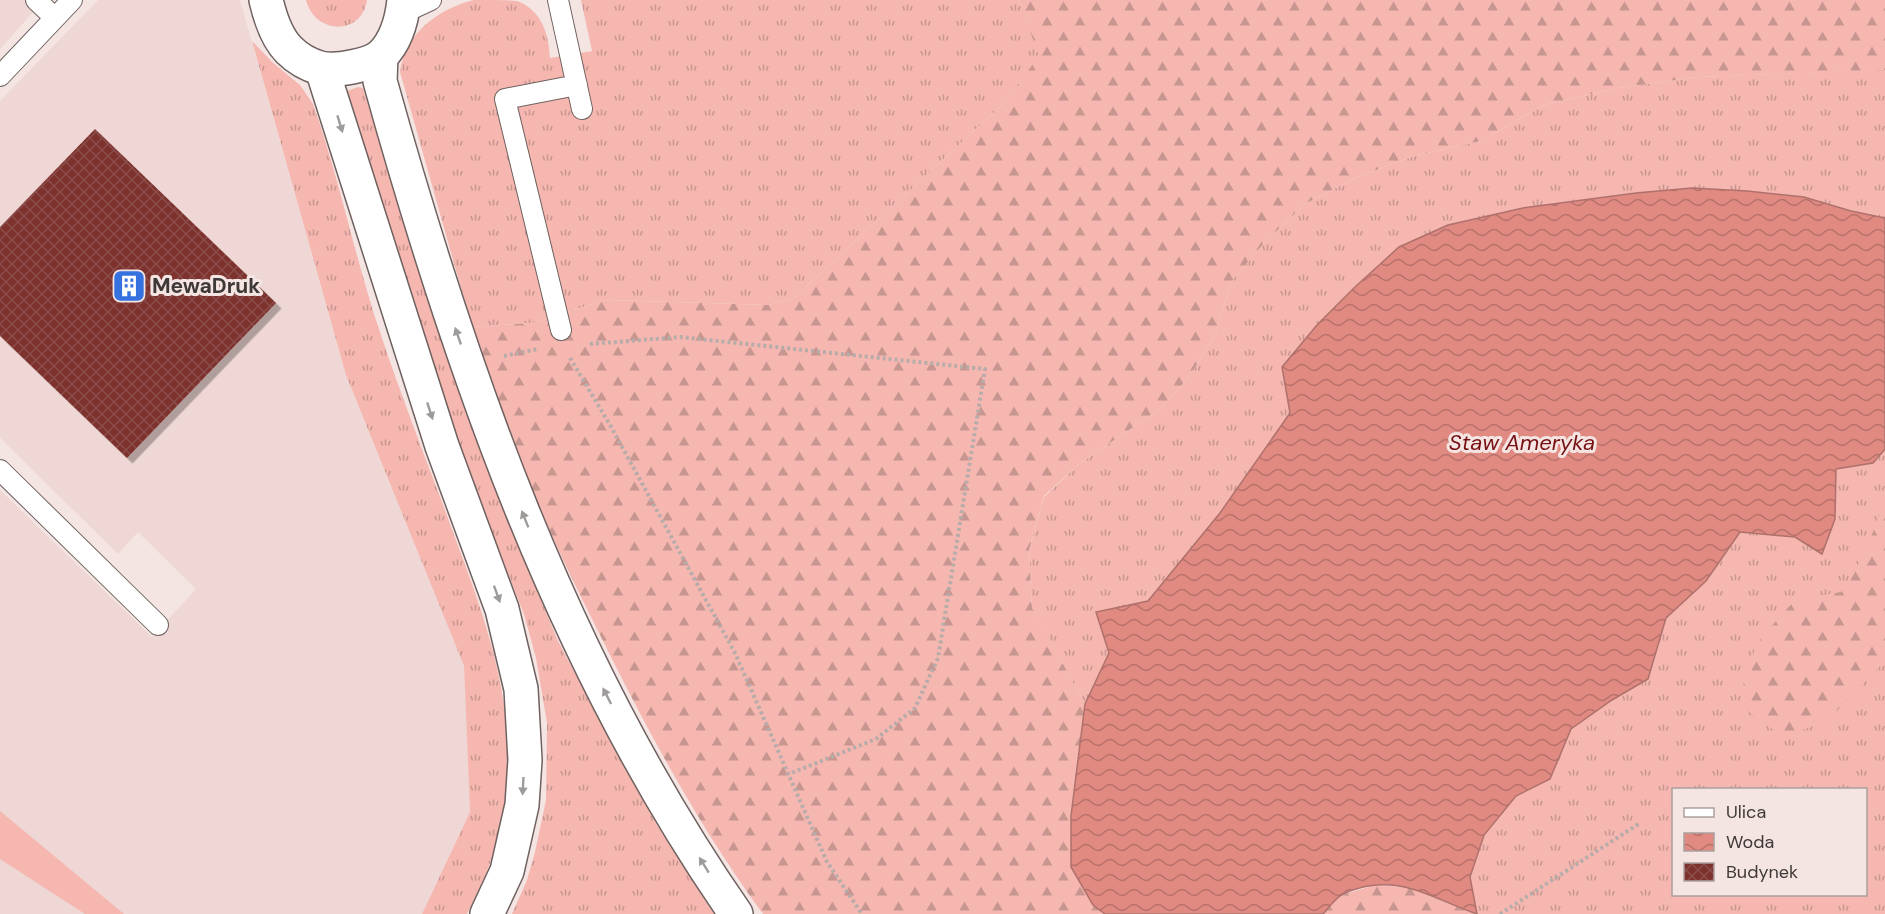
<svg xmlns="http://www.w3.org/2000/svg" width="1885" height="914" font-family="'DM Sans',sans-serif">
<style>
.built{fill:#eed7d4}
.grass{fill:url(#grass-tufts);fill-rule:evenodd}
.forest{fill:url(#forest-firs)}
.green{fill:#f5b7b0}
.water{fill:url(#water-waves);stroke:#af716c;stroke-width:1.5}
.building{fill:url(#building-cross-hatch);filter:url(#shadow)}
.lines{fill:none;stroke-linecap:round;stroke-linejoin:round}
.service-casing{stroke:#6e615f;stroke-width:22}
.secondary-casing{stroke:#6e615f;stroke-width:36}
.primary-casing{stroke:#6e615f;stroke-width:36}
.path{stroke:#b8acaa;stroke-width:4;stroke-dasharray:3 3;stroke-linecap:butt}
.service{stroke:#fff;stroke-width:20}
.secondary{stroke:#fff;stroke-width:33}
.primary{stroke:#fff;stroke-width:33}
.oneway{fill:#9e9c9b}
.labels{text-anchor:middle;dominant-baseline:central;stroke-width:6;stroke-linejoin:round;paint-order:stroke}
.poi-label{font-size:21px;font-weight:bold;fill:#3e3837;stroke:#f4e5e3;text-anchor:start}
.water-label{font-size:22px;font-style:italic;fill:#771013;stroke:#f4e5e3}
</style>
<defs>
<pattern id="grass-tufts" width="24" height="20" patternUnits="userSpaceOnUse" patternTransform="scale(1.5)"><rect width="24" height="20" fill="#f5b7b0"/><path d="M3 7l-1-3M5 7V3M7 7l1-3M15 17l-1-3M17 17v-4M19 17l1-3" fill="none" stroke="#c89690"/></pattern>
<pattern id="forest-firs" width="22" height="20" patternUnits="userSpaceOnUse" patternTransform="scale(1.5)"><rect width="22" height="20" fill="#f5b7b0"/><path d="M5 1l3.5 6h-7zM16 11l3.5 6h-7z" fill="#c89690"/></pattern>
<pattern id="water-waves" width="16" height="10" patternUnits="userSpaceOnUse" patternTransform="scale(1.5)"><rect width="16" height="10" fill="#e08a82"/><path d="M0 5q4-4 8 0t8 0" fill="none" stroke="#b7726b"/></pattern>
<pattern id="building-cross-hatch" width="8" height="8" patternUnits="userSpaceOnUse" patternTransform="scale(1.5)"><rect width="8" height="8" fill="#7d312d"/><path d="M0 0l8 8M0 8l8-8" fill="none" stroke="#8b4e4b"/></pattern>
<filter id="shadow"><feDropShadow dx="5.5" dy="5.5" stdDeviation="0" flood-color="#0004"/></filter>
</defs>
<rect width="100%" height="100%" fill="#f4e5e3"/>
<path class="built" d="M0,0H44L0,49Z
M98,0H240L346,375L464,666L470,812L422,914H0V490L152,637L196,589L138,532L118,554L0,438V101Z"/>
<path class="grass" d="M306,0H367C362,36 315,35 306,0Z
M474,0C485,0 508,0 517,1C542,10 549,35 550,58L592,51L581,0H1019L1040,56L1003,104L794,298L769,305L606,300L532,323L472,327L400,72C405,33 438,9 474,0Z
M252,41L272,62L300,85L313,104C340,180 355,259 381,335C403,402 430,468 454,535C483,612 512,692 508,776C506,826 490,871 467,914H422L470,812L464,666L346,375Z
M1870,70H1885V218L1851,211L1804,197L1747,191L1692,188L1636,193L1523,208L1399,247L1355,287L1317,325L1282,367L1290,413L1220,513L1148,602L1096,612L1109,653L1085,704L1032,609L1029,550L1044,497L1079,464L1160,409L1190,376L1216,332L1231,282L1264,243L1305,204L1357,177L1417,155L1481,141L1544,105L1618,88L1698,77Z
M358,87L363,88L432,312L466,412L530,574L558,641L624,766L657,825L714,914H512L527,880L535,852L546,800L547,723L536,658L524,614L488,524L449,417L354,115L347,91Z
M1885,449V914H1477L1470,877L1484,835L1516,796L1550,779L1571,729L1612,700L1648,679L1666,618L1706,581L1740,532L1795,537L1835,519L1836,469L1873,463ZM1674,790H1866V894H1674Z"/>
<path class="forest" d="M1019,0H1885V70L1698,77L1618,88L1544,105L1481,141L1417,155L1357,177L1305,204L1264,243L1231,282L1216,332L1190,376L1160,409L1079,464L1044,496L1029,550L1032,608L1085,704L1071,816L1093,905L1105,914H763C703,832 654,743 609,653C584,603 558,552 537,501C513,444 493,385 472,327L532,323L606,300L769,305L794,298L1003,104L1039,56Z
M1885,500V661L1828,720L1784,737L1749,712L1742,676L1761,638L1795,600L1841,592L1865,553Z
M1376,885L1414,888L1476,914H1323L1341,895Z"/>
<path class="green" d="M0,811L124,914H85L0,859Z"/>
<path class="water" d="M1692,188L1747,191L1804,197L1851,211L1885,218V449L1873,463L1836,469L1835,519L1822,554L1795,537L1740,532L1706,581L1666,618L1648,679L1612,700L1571,729L1550,779L1516,796L1484,835L1470,877L1477,914C1430,898 1395,870 1343,894C1335,898 1329,908 1323,914H1105L1093,905L1071,867V816L1085,704L1109,653L1096,612L1148,601L1220,513L1290,413L1282,367L1317,325L1355,287L1399,247L1448,225L1523,208L1636,193Z"/>
<path class="building" d="M95,129L276,303L127,458L0,336V227Z"/>
<g class="lines">
<defs>
<path id="service" d="M36,0L55,18
M558,0L582,109
M403,13L431,0
M0,76L72,0
M561,330L505,99L577,85
M0,470L158,625"/>
<path id="secondary" d="M266,0C270,17 276,37 289,50C297,58 309,65 320,68C336,72 371,65 382,55C396,41 402,19 404,0"/>
<path id="primary" d="M381,56L380,81C461,372 562,664 736,914
M322,69L442,446L502,609L521,689L525,760L522,805L507,871L487,914"/>
</defs>
<use href="#service" class="service-casing"/>
<use href="#secondary" class="secondary-casing"/>
<use href="#primary" class="primary-casing"/>
<path class="path" d="M590,344L680,337L985,369L938,658L915,708L876,739L789,774
M504,356L538,349
M570,358L610,425L735,653L827,862L862,914
M1500,914L1640,823"/>
<use href="#service" class="service"/>
<use href="#secondary" class="secondary"/>
<use href="#primary" class="primary"/>
</g>
<defs><path id="oneway-solid" d="M-6-.8H1V-3.2L6.5 0L1 3.2V.8H-6Z" transform="scale(1.5)"/></defs>
<g class="oneway">
<use href="#oneway-solid" transform="translate(340 124) rotate(73)"/>
<use href="#oneway-solid" transform="translate(458 336) rotate(-109)"/>
<use href="#oneway-solid" transform="translate(430 411) rotate(72)"/>
<use href="#oneway-solid" transform="translate(525 519) rotate(-112)"/>
<use href="#oneway-solid" transform="translate(497 594) rotate(70)"/>
<use href="#oneway-solid" transform="translate(607 696) rotate(-117)"/>
<use href="#oneway-solid" transform="translate(523 786) rotate(93)"/>
<use href="#oneway-solid" transform="translate(704 865) rotate(-122)"/>
</g>
<defs>
<symbol id="building-square" viewBox="-11 -11 22 22"><rect x="-9" y="-9" width="18" height="18" rx="4" fill="#3671e0" stroke="#f4e5e3"/><path d="M-4-6H4V6H1V3H-1V6H-4ZM-2.5-4.3h1.7v1.8h-1.7ZM.8-4.3h1.7v1.8H.8ZM-2.5-1h1.7V.8h-1.7ZM.8-1h1.7V.8H.8Z" fill="#fff"/></symbol>
</defs>
<g fill-rule="evenodd">
<use href="#building-square" x="110" y="267" width="38" height="38"/>
</g>
<g class="labels">
<g class="poi-label">
<text x="152" y="286">MewaDruk</text>
</g>
<g class="water-label">
<text x="1522" y="442">Staw Ameryka</text>
</g>
</g>
<rect x="1672" y="788" width="195" height="108" fill="#f4e5e3" stroke="#aba09e" stroke-width="1.5"/>
<rect x="1684" y="808" width="30" height="9" fill="#ffffff" stroke="#aba09e" stroke-width="1.5"/>
<text x="1726" y="818" font-size="18" fill="#3e3837">Ulica</text>
<rect x="1684" y="833" width="30" height="18" fill="url(#water-waves)" stroke="#aba09e" stroke-width="1.5"/>
<text x="1726" y="848" font-size="18" fill="#3e3837">Woda</text>
<rect x="1684" y="863" width="30" height="18" fill="url(#building-cross-hatch)" stroke="#aba09e" stroke-width="1.5"/>
<text x="1726" y="878" font-size="18" fill="#3e3837">Budynek</text>
</svg>
